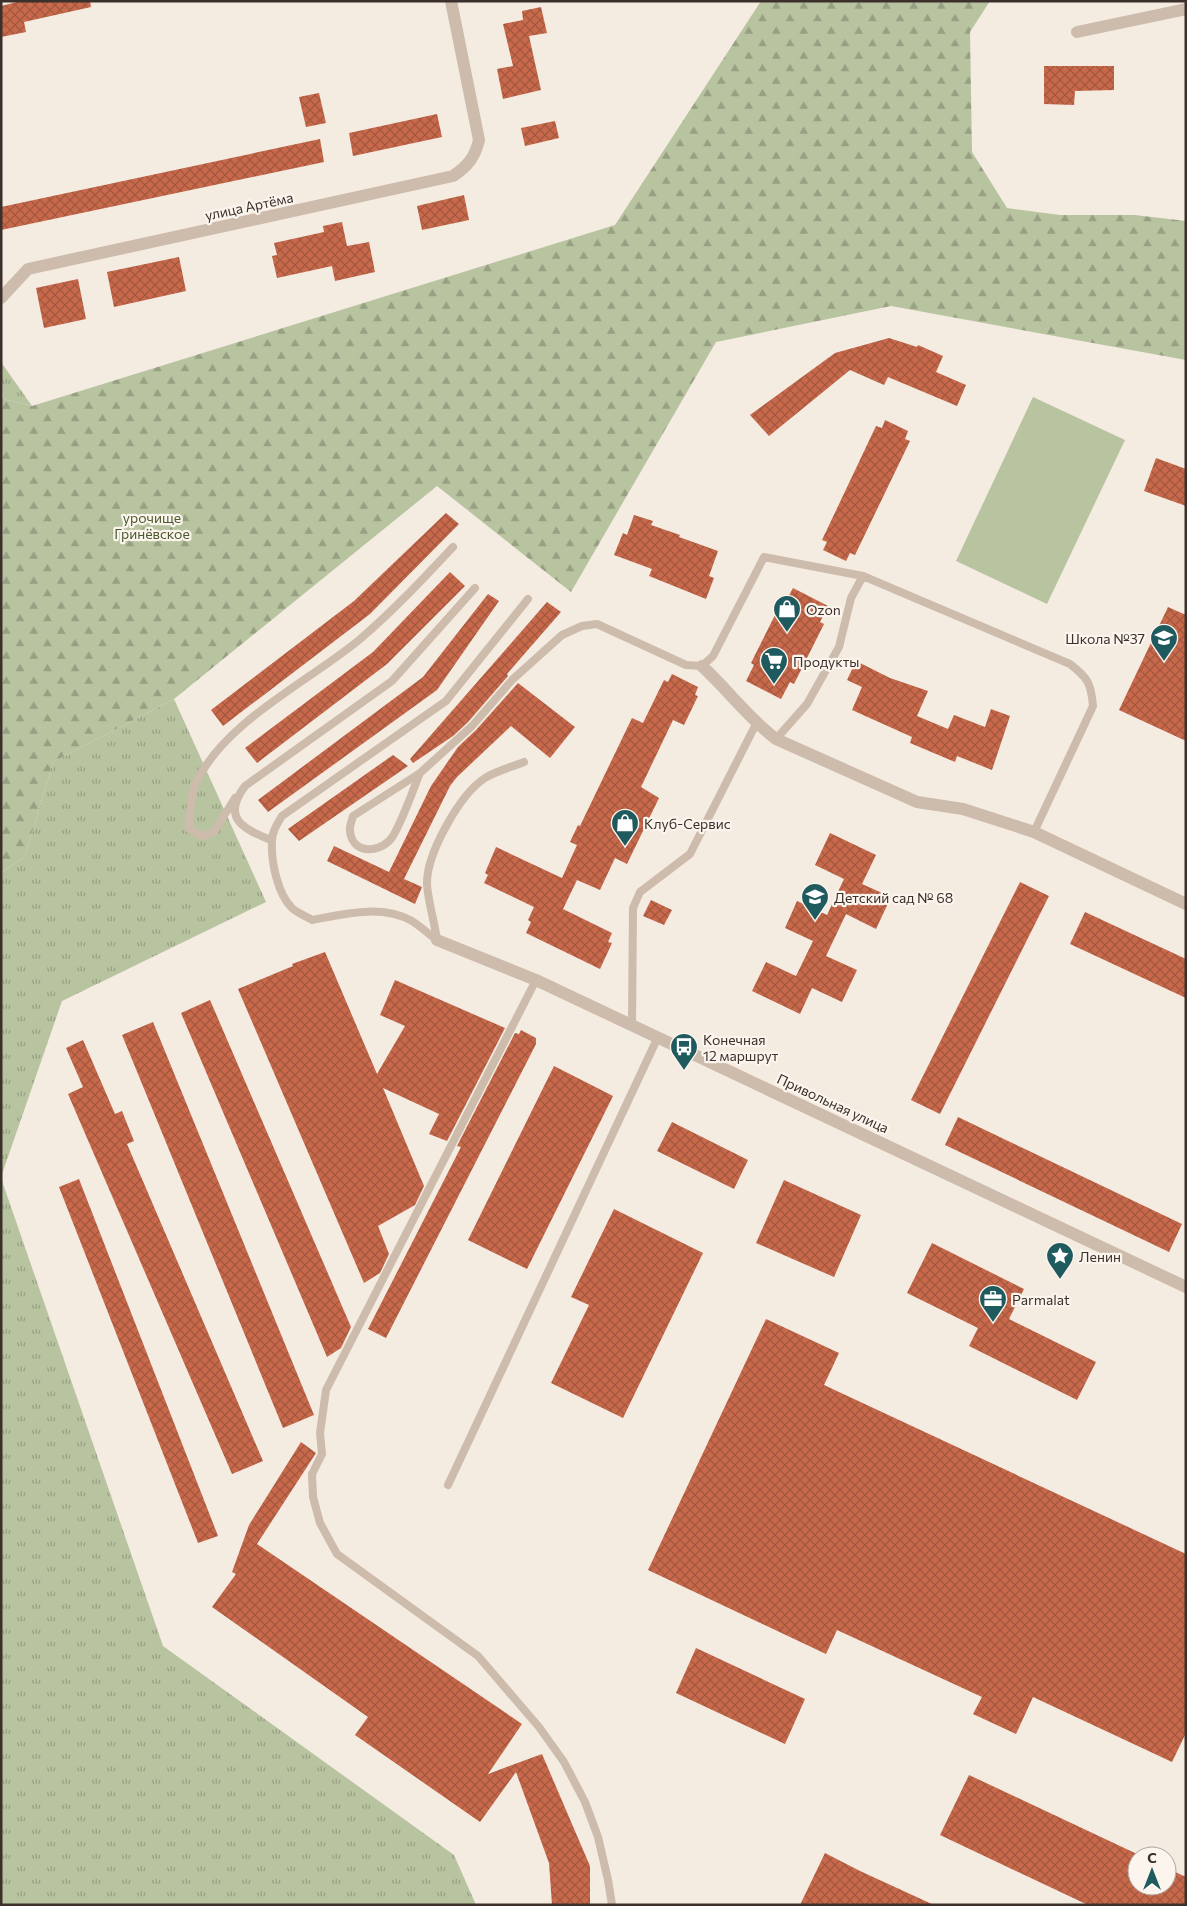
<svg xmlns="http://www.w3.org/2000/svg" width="1187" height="1906" font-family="Commissioner,sans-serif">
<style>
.grass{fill:url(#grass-tufts)}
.forest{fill:url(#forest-firs)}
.garden{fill:#b8c4a0}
.building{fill:url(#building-cross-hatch)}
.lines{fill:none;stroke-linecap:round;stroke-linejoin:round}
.service{stroke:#cdbbac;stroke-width:8}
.minor{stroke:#cdbbac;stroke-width:12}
.labels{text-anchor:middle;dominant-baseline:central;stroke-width:4.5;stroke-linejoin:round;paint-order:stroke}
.street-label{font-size:14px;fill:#3b302b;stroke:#fbf5ee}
.park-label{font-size:14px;fill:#4a5a2e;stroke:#fbf5ee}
.poi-label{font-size:14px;fill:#3b302b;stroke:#fbf5ee;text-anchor:start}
</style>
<defs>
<pattern id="grass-tufts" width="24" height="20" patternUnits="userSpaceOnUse" patternTransform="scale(1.25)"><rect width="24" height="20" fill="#b8c4a0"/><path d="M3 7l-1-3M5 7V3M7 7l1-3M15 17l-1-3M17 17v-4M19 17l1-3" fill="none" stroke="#97a083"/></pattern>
<pattern id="forest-firs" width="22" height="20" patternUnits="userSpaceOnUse" patternTransform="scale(1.25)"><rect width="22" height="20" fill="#b8c4a0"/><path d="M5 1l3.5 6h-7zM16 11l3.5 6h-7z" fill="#97a083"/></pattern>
<pattern id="building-cross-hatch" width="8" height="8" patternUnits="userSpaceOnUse" patternTransform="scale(1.25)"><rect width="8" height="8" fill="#c8694b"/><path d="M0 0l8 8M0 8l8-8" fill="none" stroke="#a4573f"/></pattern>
</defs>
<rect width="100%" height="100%" fill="#f4ebe1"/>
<path class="grass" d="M1,362L32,406L3,399Z
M174,699L266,902L62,1001L1,1177V873L25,856L53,762Z
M1,1178L163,1646L454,1855L476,1905H1Z"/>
<path class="forest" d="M761,1H990L970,32L972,152L1007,208L1060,215H1135L1186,221V360L891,306L716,342L571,592L437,486L174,699L53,762L25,856L1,873V396L3,399L32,406L615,225Z"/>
<path class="garden" d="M1033,397L1125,440L1047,604L956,561Z"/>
<path class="building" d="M21,1H90L91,7L24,22L26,32L1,37V6Z
M541,7L547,33L529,36L541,90L503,99L497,69L513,66L503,24L523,20L522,11Z
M1044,66H1114V90L1075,91L1074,105L1044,104Z
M319,93L326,123L306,127L299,97Z
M437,114L442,137L353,156L349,133Z
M555,121L559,138L525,146L521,128Z
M320,139L324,162L1,230V207Z
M464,195L469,220L422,230L417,206Z
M342,222L347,246L369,242L375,272L335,281L332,266L277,278L272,256L277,255L274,243L324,232L323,226Z
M179,257L186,291L114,307L107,272Z
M78,279L86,319L44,328L36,288Z
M889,338L917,347L918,345L943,356L936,372L966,385L957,406L888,377L884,385L850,370L769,436L750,415L835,353Z
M885,420L908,431L905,439L910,441L855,555L850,553L846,561L823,550L827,542L822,540L876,426L882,428Z
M1156,458L1186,469V506L1144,491Z
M446,513L459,524L370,614L223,726L211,710L354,601Z
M634,515L653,521L651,525L680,535L679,537L718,551L709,576L714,578L706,599L649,576L652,569L614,555L623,533L627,535Z
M450,572L465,586L387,664L257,763L245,748L373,652Z
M793,588L828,606L820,622L824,624L794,684L790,682L781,699L746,681L754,665L751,663L781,603L784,605Z
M488,594L499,601L437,690L268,812L258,800L423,677Z
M547,602L561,612L507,674L508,676L468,722L453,736L413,763L410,759Z
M1168,607L1186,615V741L1119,710Z
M856,661L890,678L928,691L917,716L948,729L954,715L985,727L991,709L1010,716L992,770L957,756L955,762L910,743L912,737L852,710L862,687L847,680Z
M672,674L698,687L695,695L698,696L684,725L673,720L641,787L659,798L627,864L615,858L600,890L577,880L563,909L612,933L608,942L612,943L600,969L526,933L531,922L528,920L534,907L484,883L488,875L485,873L496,847L562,878L577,845L570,842L578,825L580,826L632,718L643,723L664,680L668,682Z
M518,683L575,727L550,758L511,726L457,777L450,786L404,879L422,887L415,904L327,861L334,846L389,872L431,786L458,747L476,730Z
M393,755L408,766L299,841L288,829Z
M830,833L876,855L862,884L891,897L876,929L846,914L826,956L857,970L842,1002L812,988L800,1014L752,991L766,962L796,976L813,941L785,928L797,901L827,915L844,879L815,865Z
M1020,882L1049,896L940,1114L911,1100Z
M651,900L672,910L664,925L643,916Z
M1085,912L1186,959V998L1070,944Z
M325,952L377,1074L405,1026L380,1015L395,980L505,1028L447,1141L429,1134L439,1114L383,1088L424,1186L415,1205L378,1226L389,1254L380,1273L364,1283L238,989L293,966L292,964Z
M210,1000L351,1327L341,1348L327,1357L181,1013Z
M153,1022L314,1415L283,1428L122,1035Z
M521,1030L536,1038V1044L386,1338L368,1329L461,1147L457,1146L515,1033L519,1034Z
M83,1040L115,1114L122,1111L134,1141L127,1144L263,1461L232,1474L68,1094L83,1087L66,1048Z
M554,1066L613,1096L527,1269L468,1240Z
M958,1117L1182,1224L1169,1252L945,1145Z
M672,1122L748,1160L734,1189L657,1151Z
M79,1179L218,1536L198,1543L59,1187Z
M784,1180L861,1215L834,1277L756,1243Z
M614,1209L703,1253L623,1418L551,1383L589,1305L571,1297Z
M932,1243L1024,1289L1009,1319L1096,1362L1077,1400L969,1346L978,1328L907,1293Z
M766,1319L839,1353L824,1385L1186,1554V1733L1172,1762L1033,1697L1016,1734L973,1714L982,1697L837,1630L826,1654L648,1570Z
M301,1442L316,1453L257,1544L522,1724L488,1774L542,1754L590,1866V1905H552L549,1863L516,1772L480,1822L355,1735L368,1717L212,1607L236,1574L232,1572L249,1525Z
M696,1648L805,1699L785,1744L676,1693Z
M969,1775L1137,1854V1886H1167V1868L1186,1877V1905H1088L940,1835Z
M825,1853L860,1871L934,1905H800Z"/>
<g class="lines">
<path class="service" d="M776,739L807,704L839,647L851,598L863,576
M420,773C414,787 399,831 390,840C377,854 352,853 350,831C349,826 352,821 353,816L420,773L472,726L512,680L562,635L582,626L597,624L686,665L702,666L713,656L764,557L863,576L1070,664C1088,678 1091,683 1093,706L1034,832
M235,798L214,832L202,836L189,829C190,813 190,795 197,781C226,721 308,682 359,640C393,611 423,579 453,547
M271,840C243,829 221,818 245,786L392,681L475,588
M437,940C429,934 421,927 412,921C382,904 344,914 312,920C306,916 297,913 292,908C277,893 271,861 272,841C272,832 277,824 282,816L446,701L528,599
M437,940C435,924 427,897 427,883C427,853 460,794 485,778C496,771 512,767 524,762
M536,980L326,1390L320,1433L322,1454L312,1474L313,1497L320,1523L337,1554L478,1656L539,1727L564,1762L585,1802L598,1837L608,1880L612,1905
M632,1025L633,908L640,892L690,854L756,724
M448,1485L658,1037"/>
<path class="minor" d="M1077,32L1186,9
M1,298L28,269L453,176C468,166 475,157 479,140L451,1
M702,666C728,690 748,718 776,739L917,802L963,809L1034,832L1186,904
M437,940L536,980L1186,1287"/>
</g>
<defs>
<symbol id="shop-pin" viewBox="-11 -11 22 30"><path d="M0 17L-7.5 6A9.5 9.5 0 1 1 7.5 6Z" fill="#1f5a5e" stroke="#fbf5ee"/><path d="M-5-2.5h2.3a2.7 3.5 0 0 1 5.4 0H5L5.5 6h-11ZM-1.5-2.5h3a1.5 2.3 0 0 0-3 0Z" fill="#fff"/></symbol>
<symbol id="school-pin" viewBox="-11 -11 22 30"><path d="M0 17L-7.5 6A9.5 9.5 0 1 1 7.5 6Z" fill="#1f5a5e" stroke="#fbf5ee"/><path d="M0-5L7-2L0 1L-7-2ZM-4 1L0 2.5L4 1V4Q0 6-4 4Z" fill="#fff"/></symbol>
<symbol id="supermarket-pin" viewBox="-11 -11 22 30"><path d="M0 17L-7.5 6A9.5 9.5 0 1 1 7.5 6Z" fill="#1f5a5e" stroke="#fbf5ee"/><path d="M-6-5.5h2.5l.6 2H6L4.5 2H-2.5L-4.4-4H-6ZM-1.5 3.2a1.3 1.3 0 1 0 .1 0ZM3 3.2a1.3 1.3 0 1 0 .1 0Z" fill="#fff"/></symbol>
<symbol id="bus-pin" viewBox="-11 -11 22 30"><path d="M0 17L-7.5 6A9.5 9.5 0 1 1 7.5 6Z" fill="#1f5a5e" stroke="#fbf5ee"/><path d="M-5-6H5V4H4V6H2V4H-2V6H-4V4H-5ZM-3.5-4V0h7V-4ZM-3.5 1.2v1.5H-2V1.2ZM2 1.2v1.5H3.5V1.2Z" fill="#fff"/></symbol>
<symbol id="sight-pin" viewBox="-11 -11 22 30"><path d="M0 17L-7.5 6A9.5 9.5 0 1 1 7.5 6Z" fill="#1f5a5e" stroke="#fbf5ee"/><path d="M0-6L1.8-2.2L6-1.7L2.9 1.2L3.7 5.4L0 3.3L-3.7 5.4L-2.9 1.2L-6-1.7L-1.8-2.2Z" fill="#fff"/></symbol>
<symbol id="office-pin" viewBox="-11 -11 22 30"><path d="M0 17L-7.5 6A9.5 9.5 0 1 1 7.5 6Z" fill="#1f5a5e" stroke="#fbf5ee"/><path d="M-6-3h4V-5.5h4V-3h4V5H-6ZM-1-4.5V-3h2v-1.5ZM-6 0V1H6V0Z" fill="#fff"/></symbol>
</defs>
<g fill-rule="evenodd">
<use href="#shop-pin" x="771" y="593" width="32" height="43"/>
<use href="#school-pin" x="1148" y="622" width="32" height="43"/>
<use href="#supermarket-pin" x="758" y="645" width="32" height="43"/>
<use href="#shop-pin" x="609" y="807" width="32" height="43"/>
<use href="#school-pin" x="799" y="881" width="32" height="43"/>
<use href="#bus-pin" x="668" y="1031" width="32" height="43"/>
<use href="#sight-pin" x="1044" y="1240" width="32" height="43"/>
<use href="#office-pin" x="977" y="1283" width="32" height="43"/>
</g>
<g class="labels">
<g class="street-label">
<text transform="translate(249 206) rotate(-12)">улица Артёма</text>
<text transform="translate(833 1103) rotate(25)">Привольная улица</text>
</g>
<g class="park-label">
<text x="152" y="517">урочище<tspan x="152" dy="16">Гринёвское</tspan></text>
</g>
<g class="poi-label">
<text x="806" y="609">Ozon</text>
<text x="1145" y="638" text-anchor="end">Школа №37</text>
<text x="793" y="661">Продукты</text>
<text x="644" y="823">Клуб-Сервис</text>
<text x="834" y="897">Детский сад № 68</text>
<text x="703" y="1039">Конечная<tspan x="703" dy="16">12 маршрут</tspan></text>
<text x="1079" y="1256">Ленин</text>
<text x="1012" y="1299">Parmalat</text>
</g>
</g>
<rect width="1187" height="1906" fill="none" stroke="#3b302b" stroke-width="5"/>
<g transform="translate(1152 1871)"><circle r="24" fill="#fbf5ee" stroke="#aea6a0"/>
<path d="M0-4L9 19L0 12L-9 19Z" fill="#1f5a5e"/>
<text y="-8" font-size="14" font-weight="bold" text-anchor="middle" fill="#3b302b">С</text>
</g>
</svg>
